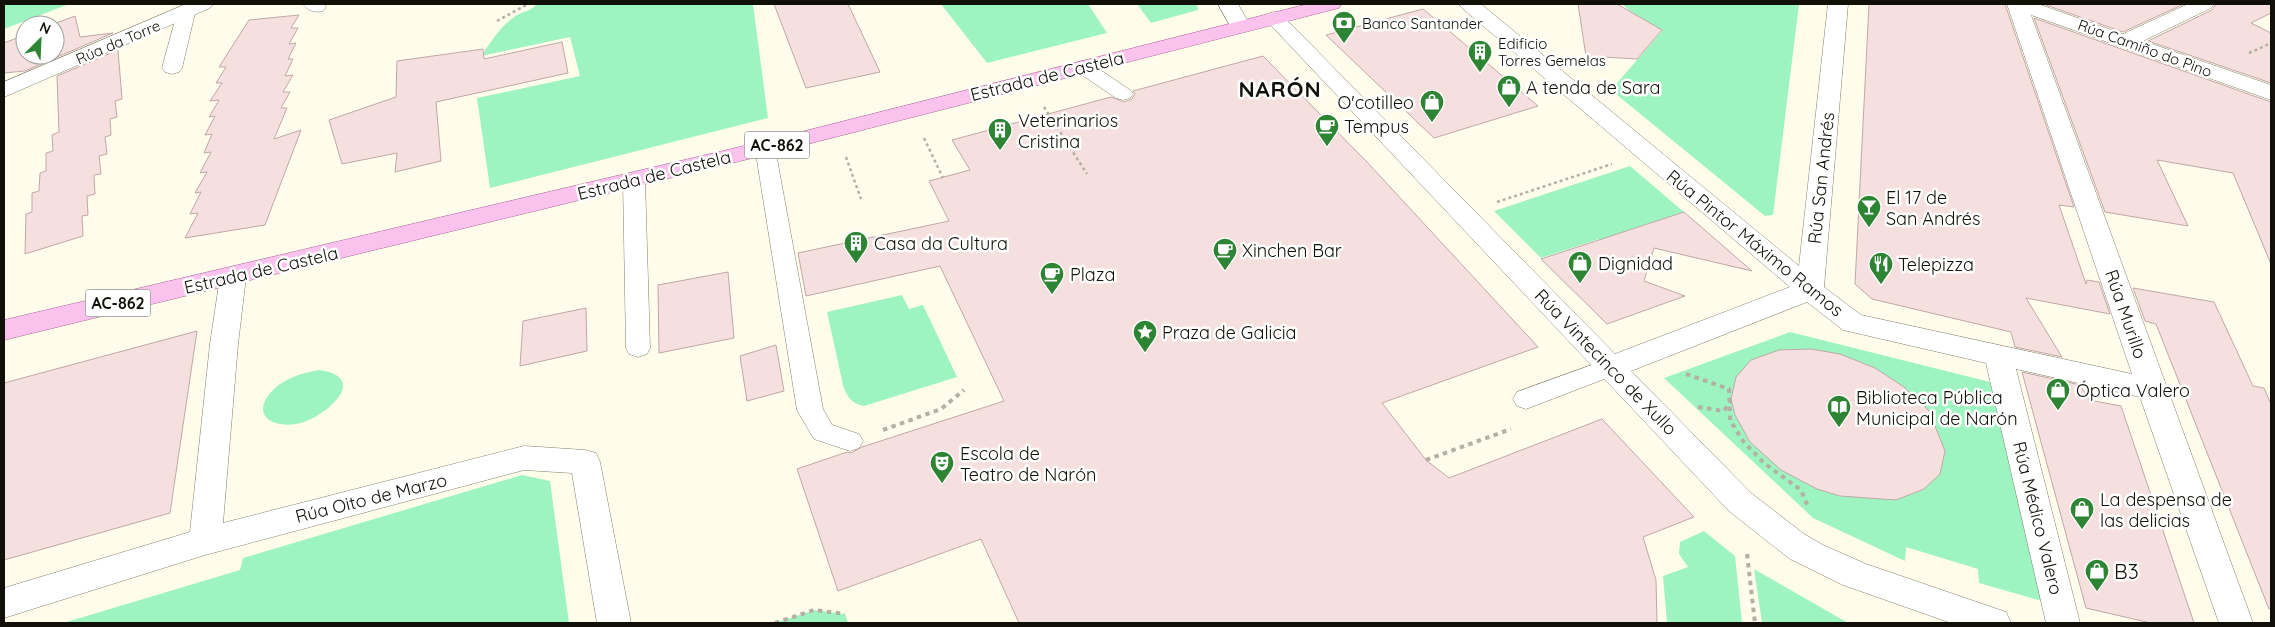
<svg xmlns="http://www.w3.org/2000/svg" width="2275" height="627" font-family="Quicksand,sans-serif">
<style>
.green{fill:#9ef4c0}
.building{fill:#f6e0df;stroke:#bfa8a7}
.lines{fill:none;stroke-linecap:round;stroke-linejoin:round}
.lane-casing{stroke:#837f6d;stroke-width:1}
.street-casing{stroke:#837f6d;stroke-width:1}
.primary-casing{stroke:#a66995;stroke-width:1}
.path-far1{stroke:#b4b1a4;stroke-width:2.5;stroke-dasharray:3 3;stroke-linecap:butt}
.path{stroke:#b4b1a4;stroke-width:4;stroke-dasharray:4.5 4.5;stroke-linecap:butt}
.lane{fill:#fff;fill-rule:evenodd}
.street{fill:#fff;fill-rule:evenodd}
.primary{fill:#fac2ed;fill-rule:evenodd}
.labels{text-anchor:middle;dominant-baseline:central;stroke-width:5;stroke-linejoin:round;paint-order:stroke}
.far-poi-label{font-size:15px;fill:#100f08;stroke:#fff;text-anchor:start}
.far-street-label{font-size:15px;fill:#100f08;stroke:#fff}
.shield{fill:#fff;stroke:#585752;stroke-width:1}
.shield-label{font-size:16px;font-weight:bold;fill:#100f08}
.street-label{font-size:18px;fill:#100f08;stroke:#fff}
.poi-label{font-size:18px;fill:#100f08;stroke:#fff;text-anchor:start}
.near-poi-label{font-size:21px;fill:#100f08;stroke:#fff;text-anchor:start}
.district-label{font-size:22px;font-weight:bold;letter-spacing:1px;fill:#100f08;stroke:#fff}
</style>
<rect width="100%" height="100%" fill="#fffcec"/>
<path class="green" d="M4,4H69L4,29Z
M537,4H753L768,118L490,188L477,98L580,76L570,37L481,56C491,42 502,24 517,15C525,11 531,11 537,4Z
M941,4H1088L1107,33L987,63Z
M1137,4H1197L1198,10L1151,23Z
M1622,4H1799L1773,215L1765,216L1611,90L1662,31L1630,11Z
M1630,166L1684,212L1626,231L1614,252L1599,239L1541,258L1494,211Z
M902,295L909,309L923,305L957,377L864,406C851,403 847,397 843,385L827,312Z
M1790,332L1990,382L2042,601L1979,583L1978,569L1906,547L1905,561L1813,518L1664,378Z
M319,370C373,377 323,420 296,424C272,428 251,415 271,392C284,378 302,373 319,370Z
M522,475L550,481L569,623H63L240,570L243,558Z
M1704,531L1735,556L1742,623H1667L1663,576L1688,567L1679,554L1680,542Z
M1754,569L1848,623H1762Z
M814,610L845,614L848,623H775Z"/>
<path class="building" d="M774,4H848L880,72L806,88Z
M1578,4H1617L1662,30L1637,59L1586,56Z
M1869,4H2005L2074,207L2059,205L2086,284L2087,280L2099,282L2110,314L2026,298L2062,357L2015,347L2011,332L1872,299L1855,284Z
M2043,4H2184L2123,32Z
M2216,4H2271V13L2251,23L2271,33V83L2148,41L2212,10Z
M1423,9L1461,41L1538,106L1434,138L1326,35Z
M299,15L291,28H298L289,44L296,43L288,59H293L285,76L293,75L283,92H290L281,108H287L274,139L301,130L265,225L185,238L198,213L190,214L201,192L195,193L207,172L200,173L211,152L204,153L212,134L205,135L215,116L209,117L219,100L210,101L222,83H216L226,67H219L249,20Z
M75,16L80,37L113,33L25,71L4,73V43L25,35V55H55V25H51Z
M2034,18L2271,102V264L2233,173L2157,160L2188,226L2105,212Z
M562,42L568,73L436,102L441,161L395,172L397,153L342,164L329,120L396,97L397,61L483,49L484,59Z
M118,50L122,99L115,101L117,117L110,119L111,135L105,137L107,154L99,156L101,174L94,175L95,194L87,196L88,215L82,216L83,236L25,254L26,214L32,212V193L39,191L40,173L46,171V153L53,151L52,135L59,132L57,76Z
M1263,56L1367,162L1538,347L1382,403L1426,460L1449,478L1602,419L1694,517L1643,537L1656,580L1657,623H1019L981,539L838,591L797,469L847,452L851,453L862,447L1004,401L940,266L806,296L798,253L949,221L929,181L970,170L952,140L1111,97L1124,102L1132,99L1135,94L1133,91Z
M1684,212L1752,271L1654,248L1644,281L1685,296L1607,324L1541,259Z
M728,272L734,338L659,353L658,285Z
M2133,288L2214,302L2253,386L2264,388L2271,404V609H2269L2156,324L2145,321Z
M586,308L587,351L520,366L523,321Z
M197,331L170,513L4,560V383Z
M776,345L784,391L747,401L740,356Z
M1811,349L1840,354L1875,368L1904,387L1929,411L1945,451L1940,474L1924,489L1896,500L1840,496L1817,489L1781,470L1750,442L1735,415L1731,399L1736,377L1751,360L1779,350Z
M2022,372L2080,385L2089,400L2121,406L2194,623H2151L2086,608Z"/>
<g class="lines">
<defs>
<path id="lane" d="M303,4H324L326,7L323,11C315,13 308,11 303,4Z
M186,8L192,9L195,13L182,68L179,72L172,74L165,72L162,68L177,13L180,9Z
M1083,61L1090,63L1130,90L1133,94L1130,98L1123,100L1116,98L1076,71L1073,67L1076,63Z
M765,142L772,144L775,148L823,409L832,425L859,434L863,441L859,448L850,451L814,439L797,410L755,148L758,144Z
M634,173L641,175L645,180L650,348L647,354L638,357L629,354L626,348L623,180L627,175Z
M1611,358L1620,361L1623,367L1620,373L1526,409L1517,406L1513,399L1517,392Z"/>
<path id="street" d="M186,4H213L210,8L4,97V82Z
M1218,4H1238L1251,27L1247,31L1240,33L1233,31Z
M1459,4H1481L1799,266L1828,4H1848L1824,287L1861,315L2132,374L2007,4H2038L2123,34L2188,4H2214L2211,8L2143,41L2271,85V100L2031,15L2253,623H2219L2140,397L2016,369L2080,623H2046L1986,363L1843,330L1807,302L1631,371L1751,493L1804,534L1823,545L1866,564L2006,612L2011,623H1951L1843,585L1790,559L1729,511L1264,18L1267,14L1274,12L1281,14L1615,354L1790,287L1462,8Z
M233,268L242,271L246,277L238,344L223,523L524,446L585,450L596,453L600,462L631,623H597L572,473L524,470L205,555L4,618V588L190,532L210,344L220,277L224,271Z"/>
<path id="primary" d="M1308,4H1342L1339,8L765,155L4,340V320L765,141Z"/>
</defs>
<use href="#lane" class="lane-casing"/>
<use href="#street" class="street-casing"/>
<use href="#primary" class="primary-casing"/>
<path class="path-far1" d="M497,21L528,4
M2249,53L2271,43
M1044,107L1087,174
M924,138L943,178
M846,157L861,199
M1497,202L1612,164"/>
<path class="path" d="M1686,374L1729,389L1730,420L1743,441L1764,463L1801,490L1808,507
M1698,407L1724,411L1731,400
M883,430L941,409L964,390
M1426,460L1511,429
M1747,554L1755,623
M775,623L814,610L845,614"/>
<use href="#lane" class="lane"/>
<use href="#street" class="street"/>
<use href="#primary" class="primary"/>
</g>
<defs>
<symbol id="bank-pin" viewBox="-11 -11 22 30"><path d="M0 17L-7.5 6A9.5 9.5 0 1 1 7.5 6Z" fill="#2d8433" stroke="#fff"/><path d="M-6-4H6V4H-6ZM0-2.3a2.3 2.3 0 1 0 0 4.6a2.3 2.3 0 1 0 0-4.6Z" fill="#fff"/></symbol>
<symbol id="building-pin" viewBox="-11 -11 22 30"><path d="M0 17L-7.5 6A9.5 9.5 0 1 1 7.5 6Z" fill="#2d8433" stroke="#fff"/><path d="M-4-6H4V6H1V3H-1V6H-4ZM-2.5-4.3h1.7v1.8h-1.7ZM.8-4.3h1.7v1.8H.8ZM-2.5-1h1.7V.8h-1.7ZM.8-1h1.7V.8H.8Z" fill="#fff"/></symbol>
<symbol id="shop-pin" viewBox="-11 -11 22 30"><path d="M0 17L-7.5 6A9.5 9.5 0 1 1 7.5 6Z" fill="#2d8433" stroke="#fff"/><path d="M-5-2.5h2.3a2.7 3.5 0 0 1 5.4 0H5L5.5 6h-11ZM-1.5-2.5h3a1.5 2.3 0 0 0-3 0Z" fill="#fff"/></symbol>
<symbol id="cafe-pin" viewBox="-11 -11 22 30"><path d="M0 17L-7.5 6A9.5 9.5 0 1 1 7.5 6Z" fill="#2d8433" stroke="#fff"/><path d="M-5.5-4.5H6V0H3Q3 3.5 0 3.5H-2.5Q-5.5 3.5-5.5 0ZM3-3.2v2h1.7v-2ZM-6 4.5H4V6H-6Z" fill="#fff"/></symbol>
<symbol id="bar-pin" viewBox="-11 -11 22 30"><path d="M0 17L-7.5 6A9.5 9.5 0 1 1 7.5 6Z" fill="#2d8433" stroke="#fff"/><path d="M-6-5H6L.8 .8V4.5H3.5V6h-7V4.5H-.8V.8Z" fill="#fff"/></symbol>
<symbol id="restaurant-pin" viewBox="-11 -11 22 30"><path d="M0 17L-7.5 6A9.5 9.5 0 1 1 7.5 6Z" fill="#2d8433" stroke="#fff"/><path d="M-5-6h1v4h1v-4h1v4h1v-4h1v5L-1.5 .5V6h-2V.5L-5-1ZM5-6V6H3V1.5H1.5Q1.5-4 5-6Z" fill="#fff"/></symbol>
<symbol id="sight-pin" viewBox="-11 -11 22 30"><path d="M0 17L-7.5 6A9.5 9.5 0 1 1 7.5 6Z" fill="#2d8433" stroke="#fff"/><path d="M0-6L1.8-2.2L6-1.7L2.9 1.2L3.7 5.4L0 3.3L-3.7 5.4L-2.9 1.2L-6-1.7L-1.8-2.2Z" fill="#fff"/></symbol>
<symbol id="library-pin" viewBox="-11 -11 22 30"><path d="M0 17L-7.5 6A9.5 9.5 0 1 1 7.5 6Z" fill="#2d8433" stroke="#fff"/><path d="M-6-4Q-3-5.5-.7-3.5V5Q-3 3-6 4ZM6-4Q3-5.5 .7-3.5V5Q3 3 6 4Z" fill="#fff"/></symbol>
<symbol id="theatre-pin" viewBox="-11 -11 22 30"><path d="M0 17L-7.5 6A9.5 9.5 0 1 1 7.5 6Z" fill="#2d8433" stroke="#fff"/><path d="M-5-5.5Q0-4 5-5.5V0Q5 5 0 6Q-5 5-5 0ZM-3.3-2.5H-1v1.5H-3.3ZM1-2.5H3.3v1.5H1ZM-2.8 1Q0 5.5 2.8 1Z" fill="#fff"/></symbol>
</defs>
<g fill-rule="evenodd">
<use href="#bank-pin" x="1330" y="9" width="28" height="38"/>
<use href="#building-pin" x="1466" y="38" width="28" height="38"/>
<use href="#shop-pin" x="1495" y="73" width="28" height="38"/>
<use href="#shop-pin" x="1418" y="88" width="28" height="38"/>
<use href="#cafe-pin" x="1313" y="112" width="28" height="38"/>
<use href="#building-pin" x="986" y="116" width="28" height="38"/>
<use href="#bar-pin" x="1855" y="193" width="28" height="38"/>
<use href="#building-pin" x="842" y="229" width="28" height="38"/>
<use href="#cafe-pin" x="1211" y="236" width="28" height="38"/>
<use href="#shop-pin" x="1566" y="249" width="28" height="38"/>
<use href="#restaurant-pin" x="1867" y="250" width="28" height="38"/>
<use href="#cafe-pin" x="1038" y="260" width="28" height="38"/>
<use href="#sight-pin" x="1131" y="318" width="28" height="38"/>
<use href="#shop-pin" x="2044" y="376" width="28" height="38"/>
<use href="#library-pin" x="1825" y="393" width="28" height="38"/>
<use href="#theatre-pin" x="928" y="449" width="28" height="38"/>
<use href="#shop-pin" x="2068" y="495" width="28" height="38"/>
<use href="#shop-pin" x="2083" y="557" width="28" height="38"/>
</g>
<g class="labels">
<g class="far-poi-label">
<text x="1362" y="23">Banco Santander</text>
<text x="1498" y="43">Edificio<tspan x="1498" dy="17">Torres Gemelas</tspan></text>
</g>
<g class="far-street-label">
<text transform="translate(118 42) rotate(-23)">Rúa da Torre</text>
<text transform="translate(2145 48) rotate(20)">Rúa Camiño do Pino</text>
</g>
<g class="shield">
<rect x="744.5" y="131.5" width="65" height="27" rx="4"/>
<rect x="85.5" y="289.5" width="65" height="27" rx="4"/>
</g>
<g class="shield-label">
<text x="777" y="145">AC-862</text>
<text x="118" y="303">AC-862</text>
</g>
<g class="street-label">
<text transform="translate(1047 76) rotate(-14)">Estrada de Castela</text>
<text transform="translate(654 175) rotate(-14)">Estrada de Castela</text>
<text transform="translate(1821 178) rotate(-84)">Rúa San Andrés</text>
<text transform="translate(1755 243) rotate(39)">Rúa Pintor Máximo Ramos</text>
<text transform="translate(261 270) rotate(-13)">Estrada de Castela</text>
<text transform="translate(2126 314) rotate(71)">Rúa Murillo</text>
<text transform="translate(1606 362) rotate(46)">Rúa Vintecinco de Xullo</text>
<text transform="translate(371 498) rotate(-14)">Rúa Oito de Marzo</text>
<text transform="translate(2038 518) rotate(76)">Rúa Médico Valero</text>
</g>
<g class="poi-label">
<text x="1526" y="87">A tenda de Sara</text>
<text x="1414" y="102" text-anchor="end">O'cotilleo</text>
<text x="1018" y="120">Veterinarios<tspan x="1018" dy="21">Cristina</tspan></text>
<text x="1344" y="126">Tempus</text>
<text x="1886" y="197">El 17 de<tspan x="1886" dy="21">San Andrés</tspan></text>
<text x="874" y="243">Casa da Cultura</text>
<text x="1242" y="250">Xinchen Bar</text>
<text x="1598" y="263">Dignidad</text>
<text x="1898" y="264">Telepizza</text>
<text x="1070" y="274">Plaza</text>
<text x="1162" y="332">Praza de Galicia</text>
<text x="2076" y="390">Óptica Valero</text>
<text x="1856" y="397">Biblioteca Pública<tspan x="1856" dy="21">Municipal de Narón</tspan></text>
<text x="960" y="453">Escola de<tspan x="960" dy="21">Teatro de Narón</tspan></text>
<text x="2100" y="499">La despensa de<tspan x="2100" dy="21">las delicias</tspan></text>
</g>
<g class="near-poi-label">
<text x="2114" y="571">B3</text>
</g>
<g class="district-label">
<text x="1280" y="89">NARÓN</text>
</g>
</g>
<rect width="2275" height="627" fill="none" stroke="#100f08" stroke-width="10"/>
<g transform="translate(40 40) rotate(24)"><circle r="24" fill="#ffffff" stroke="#9f9f9c"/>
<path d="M0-4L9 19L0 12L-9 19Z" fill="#2d8433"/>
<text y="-8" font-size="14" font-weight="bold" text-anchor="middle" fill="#100f08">N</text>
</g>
</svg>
